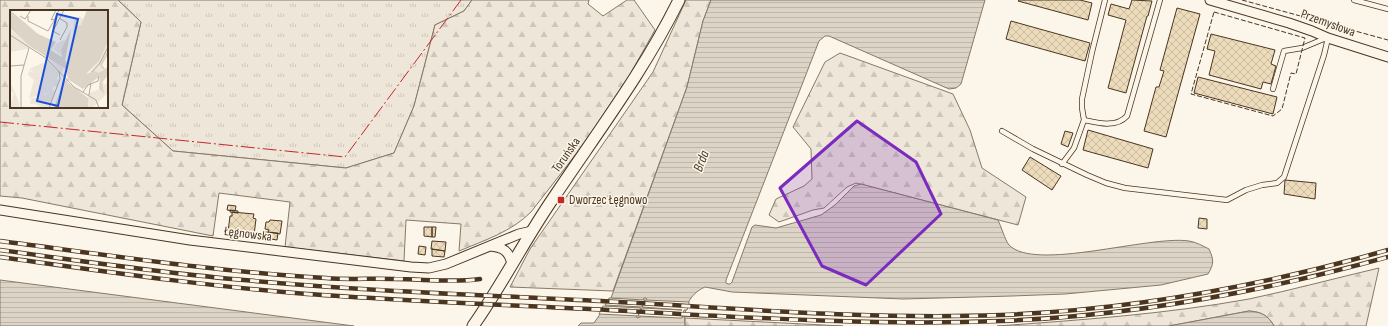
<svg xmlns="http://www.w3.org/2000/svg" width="1388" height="326" font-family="'Sofia Sans Condensed',sans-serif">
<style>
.grass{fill:url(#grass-tufts);stroke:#887966}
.forest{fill:url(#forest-firs);stroke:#887966;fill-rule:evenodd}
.water{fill:url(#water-rules);stroke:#887966;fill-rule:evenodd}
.pier{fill:#fbf6e9;stroke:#887966}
.building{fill:url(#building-cross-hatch);stroke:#4a3520}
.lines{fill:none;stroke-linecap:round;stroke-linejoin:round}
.service-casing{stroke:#4a3520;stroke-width:6}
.minor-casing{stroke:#4a3520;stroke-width:11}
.tertiary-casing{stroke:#4a3520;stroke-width:13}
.service{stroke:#fbf6e9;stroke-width:4.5}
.minor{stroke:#fbf6e9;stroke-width:9}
.tertiary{stroke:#fbf6e9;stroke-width:11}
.rail-casing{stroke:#4a3520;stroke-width:4.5}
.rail{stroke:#fbf6e9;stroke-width:3;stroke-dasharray:9;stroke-linecap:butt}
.fence{stroke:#4a3520;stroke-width:1;stroke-dasharray:5 2;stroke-linecap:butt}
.power{stroke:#c62828;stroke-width:1;stroke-dasharray:14 3 2 3;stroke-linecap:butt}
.marked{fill:#7b2cbf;fill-opacity:0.2;stroke:#7b2cbf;stroke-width:3;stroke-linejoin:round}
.poi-dot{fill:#c62828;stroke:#fbf6e9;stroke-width:1.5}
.labels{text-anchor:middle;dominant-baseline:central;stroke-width:3;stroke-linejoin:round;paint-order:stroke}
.street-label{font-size:13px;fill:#4a3520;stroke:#fbf6e9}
.poi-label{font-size:13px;fill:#4a3520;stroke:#fbf6e9;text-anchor:start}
.water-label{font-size:14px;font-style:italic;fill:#4a3520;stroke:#fbf6e9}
.inset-river{fill:none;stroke:#dcd4c6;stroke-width:2}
.inset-road{fill:none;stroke:#b4a999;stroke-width:1}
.view{fill:#1d4ed8;fill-opacity:0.15;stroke:#1d4ed8;stroke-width:2}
.inset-edge{fill:none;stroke:#4a3520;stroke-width:2}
</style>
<defs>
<pattern id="grass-tufts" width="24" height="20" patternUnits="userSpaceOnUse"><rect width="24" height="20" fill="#ede6d9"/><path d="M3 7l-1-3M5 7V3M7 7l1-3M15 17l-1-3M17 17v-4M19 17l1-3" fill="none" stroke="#cdc6ba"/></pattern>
<pattern id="forest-firs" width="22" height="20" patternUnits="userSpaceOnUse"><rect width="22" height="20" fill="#ede6d9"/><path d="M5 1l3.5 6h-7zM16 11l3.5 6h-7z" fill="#cdc6ba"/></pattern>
<pattern id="water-rules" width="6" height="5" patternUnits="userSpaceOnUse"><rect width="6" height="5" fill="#dcd4c6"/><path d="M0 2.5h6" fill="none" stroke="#beb7aa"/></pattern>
<pattern id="building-cross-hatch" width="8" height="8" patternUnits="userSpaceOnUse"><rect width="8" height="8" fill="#ecdcbc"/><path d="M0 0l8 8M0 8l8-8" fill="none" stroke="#ccbda1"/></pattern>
</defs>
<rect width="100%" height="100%" fill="#fbf6e9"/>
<path class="grass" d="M118,0H472L464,11L435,25L414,106L394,153L346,168L173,151L122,105L141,22Z"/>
<path class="forest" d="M0,0H118L141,22L122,105L173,151L346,168L394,153L414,106L435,25L464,11L472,0H589L588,4L603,16L627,0H634L655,30L629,76L583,145L531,212C511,232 485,240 459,251L461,224L406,220L404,261L285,247L290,202L219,193L213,236L22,198L0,196ZM11,11H107V107H11Z
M686,0H711L703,21L687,87L613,291L510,287L530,249L653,72Z
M840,53L953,94L970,130L982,168L1026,197L1018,225L856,183L847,187L824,208L813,210L779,222L769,215L776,199L804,186L812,179L811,149L793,127L825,62Z
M1379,268L1366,326H1274C1268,315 1261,312 1249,311L1169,326H997C1081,320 1166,314 1249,299C1292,290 1336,278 1379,268Z
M685,318L843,326H685Z"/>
<path class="water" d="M711,0H985L961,84L956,88L949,89L829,36H825L819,41L726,280V283L728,284H730L732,282L752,227L755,225L776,228L821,215L835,205L854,186L861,184L998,220C1001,226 1005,240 1009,245C1035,272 1149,235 1189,241C1196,242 1203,246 1209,249C1214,260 1214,264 1208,274L1161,285L1065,294L1012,296L903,299L732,292L705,287C689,294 683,309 685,326H578L581,323H594L611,298L687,87L703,21ZM644,298H646L647,300L640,317L637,318L636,315Z
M0,280L354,326H0Z
M1249,311C1261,312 1268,315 1274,326H1169Z"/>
<path class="pier" d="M609,298L645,300L642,307L605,305Z
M645,300L689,302V303L687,310H684L682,318H679L599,314L603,306L641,308L638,316L642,308L682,310L642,307Z"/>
<path class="building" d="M1019,0H1080L1092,3L1088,20L1018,1Z
M1132,0L1152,1L1148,16H1147L1126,93L1108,88L1126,20L1108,15L1111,4L1129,9Z
M1177,8L1200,14L1166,137L1144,131L1156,87H1159L1164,71L1160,70Z
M1011,21L1090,43L1085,61L1006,39Z
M1211,34L1275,50L1271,64L1276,66L1271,84L1263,82L1261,89L1209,75L1215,51L1207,49Z
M1198,77L1277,97L1273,114L1194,93Z
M1088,130L1153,149L1148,168L1083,150Z
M1065,131L1073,133L1068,147L1061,144Z
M1030,157L1061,176L1052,190L1022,170Z
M1285,180L1316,183L1315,199L1284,194Z
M228,205L236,206L235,211L227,210Z
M230,210L238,211V213L230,212Z
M232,212L254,214L253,218L256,219L254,235L228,232L230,216H232Z
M1199,218L1207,219V229L1198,228Z
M270,220L282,221L280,234L268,232L269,230L265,229L266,222H269Z
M424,227H432V237L424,236Z
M432,227H436L435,237H432Z
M265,232L278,233L277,240L265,238Z
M432,241L446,242L445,251L431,249Z
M419,246L426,247L425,255L418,254Z
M432,249L445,251L444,257L432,256Z"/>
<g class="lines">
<defs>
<path id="service" d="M1354,0L1388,9
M1273,89L1284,51L1302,48L1326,38
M1084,120L1082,108V99L1092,52L1105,0
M1002,131L1033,149L1087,175L1106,183L1125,188L1227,200L1246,190L1262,185L1277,183L1284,177L1324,55L1328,38
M1062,164L1074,148L1084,120C1098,123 1116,128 1127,116L1160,0"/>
<path id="minor" d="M1210,0L1289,23L1312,31L1328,38L1388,57
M0,210L190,240L411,267L429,268L446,264L519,234L532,231
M490,246C503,247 509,251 512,264"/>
<path id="tertiary" d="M473,326C502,285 524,241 552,200C596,134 644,71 679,0"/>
</defs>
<use href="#service" class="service-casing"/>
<use href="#minor" class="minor-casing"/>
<use href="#tertiary" class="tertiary-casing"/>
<use href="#service" class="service"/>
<use href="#minor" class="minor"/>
<use href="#tertiary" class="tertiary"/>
<defs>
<path id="rail" d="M0,241C108,255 217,272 326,278C349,280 372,278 395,279C424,279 451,283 480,279
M0,250C81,261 162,273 244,280C363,291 482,295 601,301C734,308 868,320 1001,315C1132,310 1262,286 1388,250
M0,257C102,271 204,286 307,294C407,301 508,305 608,310C739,317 870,326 1001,321C1132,316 1262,292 1388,257"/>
</defs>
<use href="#rail" class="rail-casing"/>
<use href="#rail" class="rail"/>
<path class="fence" d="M1242,0L1388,40
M1214,12L1305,38L1296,74L1291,73L1282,109L1273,116L1191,94Z"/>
<path class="power" d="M0,122L345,157L461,0"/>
</g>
<path class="marked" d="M857,121L916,162L941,214L866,285L822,266L780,188Z"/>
<rect class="poi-dot" x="557" y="196" width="8" height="8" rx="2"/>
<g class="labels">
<g class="street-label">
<text transform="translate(1328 23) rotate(20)">Przemysłowa</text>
<text transform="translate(566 155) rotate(-55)">Toruńska</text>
<text transform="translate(248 234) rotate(7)">Łęgnowska</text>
</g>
<g class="poi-label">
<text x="569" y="200">Dworzec Łęgnowo</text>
</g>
<g class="water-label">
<text transform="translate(701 161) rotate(-69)">Brda</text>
</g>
</g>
<g transform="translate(10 10)">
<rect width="98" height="98" fill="#fbf6e9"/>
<path d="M32,59L42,69L39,83L19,88L24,70L18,65L19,61L25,63Z" fill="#ede6d9"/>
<path d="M69,6L74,9L71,16L65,17L62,39L57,53L63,29L64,8L67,10ZM0,19L20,36L17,39L0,42ZM54,30L56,31L51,40L52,46L43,39L47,33ZM28,41L54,57L52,63L41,51ZM38,51L49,62L47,69L49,70L47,77L44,76L42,80L45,81L38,98H33L25,94H20L21,88H27L30,83L35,85L39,83L42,69L32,59L25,63L19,59L33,53L36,54ZM98,65L93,72L94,75L98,71V83L82,98H78V84L89,79L90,82L92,71ZM0,72L9,92V98H0L4,83L0,80Z" fill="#ede6d9"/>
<path d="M0,26L10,32L11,36V33L16,37L10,36L8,41L0,39Z" fill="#ede6d9"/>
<path d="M98,32V42L91,55L94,59L88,63L86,61L77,65L89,51Z" fill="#ede6d9"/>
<path d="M0,0L28,24L46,32L41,40L52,47L51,40L61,19L55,51L58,53L65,17L71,15L77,0H98V32L89,51L76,64L86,61L88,63L98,57V65L92,72L94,84L89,79L90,66L73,79L59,70L57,72L78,88V98H44L53,72L58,69L56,59L21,37L0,18Z" fill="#dcd4c6"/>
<path class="inset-river" d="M94,59L91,55L98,42"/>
<path class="inset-road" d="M46,0L41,10L45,9L49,0M10,6L15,9L21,0M18,6V11L38,21L45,9M49,8L57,13V17L50,30M0,25L36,48L64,77L86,90L89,98M50,25L43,21L54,0M0,56L14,55M82,62L90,53L98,37M73,82L78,75L88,71L89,66M79,85L81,73M11,98V66L19,38M39,98L50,69L49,61"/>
<path class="view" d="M47,4L68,9L48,96L27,91Z"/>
<rect width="98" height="98" class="inset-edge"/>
</g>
</svg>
